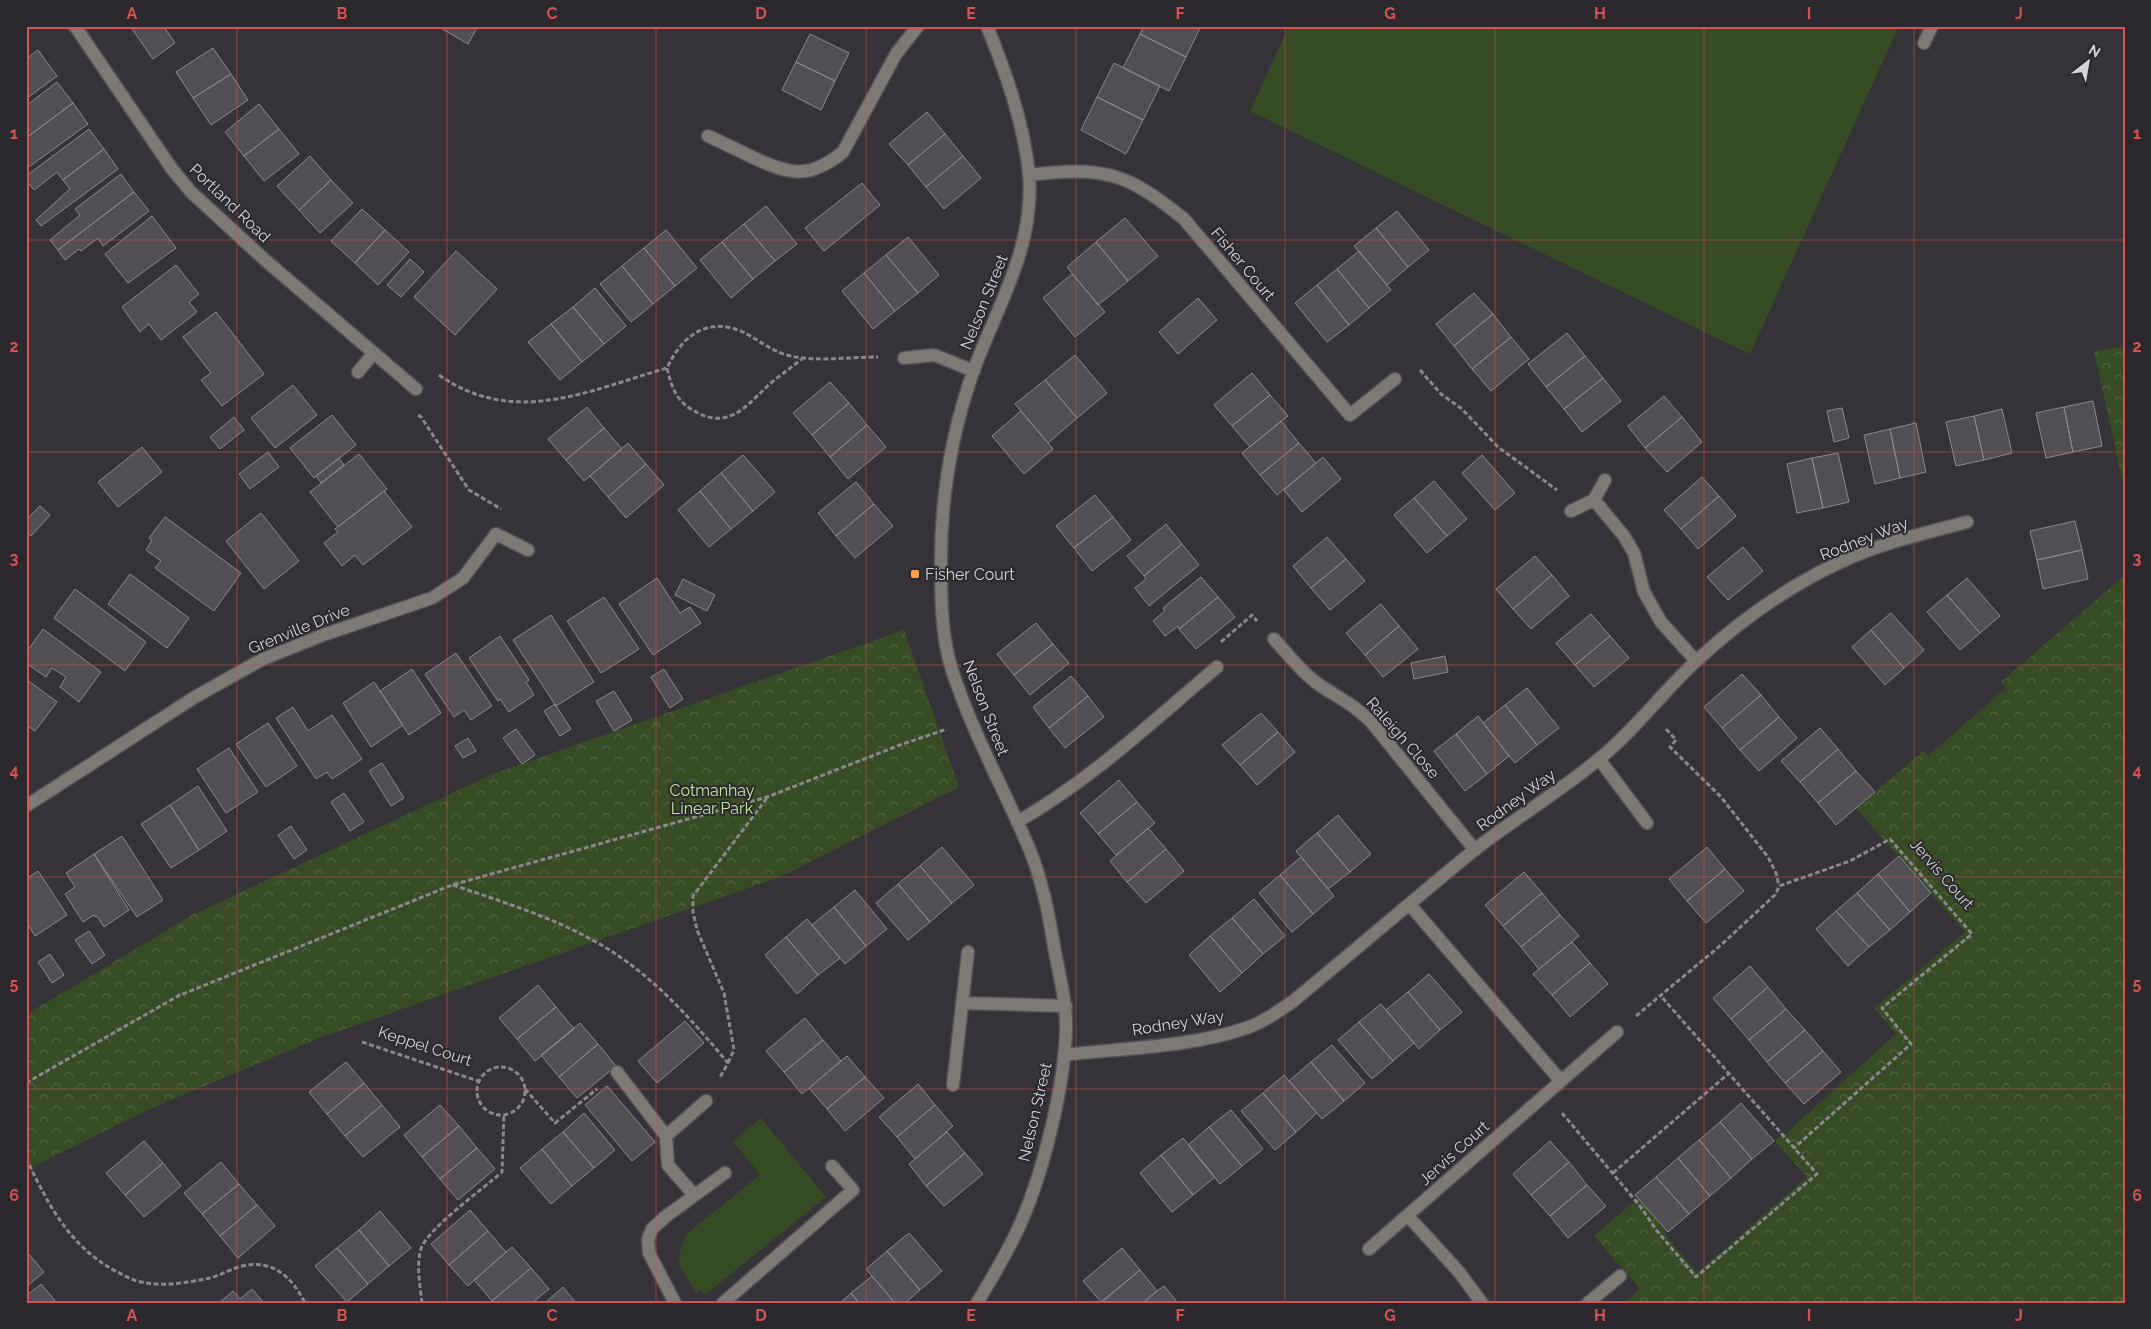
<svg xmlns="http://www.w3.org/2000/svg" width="2151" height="1329" font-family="Raleway,sans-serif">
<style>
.grass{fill:#374b24}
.park{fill:url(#park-crowns)}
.building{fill:#514e54;stroke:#8c898f}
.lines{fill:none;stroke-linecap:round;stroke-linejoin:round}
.minor-casing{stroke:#525054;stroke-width:15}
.path{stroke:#8a888c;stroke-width:3;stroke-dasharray:5 2.5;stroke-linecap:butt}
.minor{stroke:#7c7977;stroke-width:12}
.grid{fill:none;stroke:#d65354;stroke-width:1;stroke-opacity:0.55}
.poi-dot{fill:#fc9e52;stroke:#2c292e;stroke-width:2}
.labels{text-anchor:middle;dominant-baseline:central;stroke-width:4;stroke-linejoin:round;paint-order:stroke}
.street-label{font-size:16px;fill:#d4d3d6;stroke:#2c292e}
.poi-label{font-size:16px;fill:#d4d3d6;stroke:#2c292e;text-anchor:start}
.park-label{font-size:16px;fill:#bde899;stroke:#2c292e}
.neatline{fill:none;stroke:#d65354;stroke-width:2}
.grid-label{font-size:16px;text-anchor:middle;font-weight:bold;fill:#d65354}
</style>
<defs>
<pattern id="park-crowns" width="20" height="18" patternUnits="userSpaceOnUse" patternTransform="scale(1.25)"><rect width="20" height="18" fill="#374b24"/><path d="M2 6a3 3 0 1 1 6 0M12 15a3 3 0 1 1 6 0" fill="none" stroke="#536443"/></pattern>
</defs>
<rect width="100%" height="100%" fill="#363338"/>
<path class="grass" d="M1289,26H1899L1750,354L1250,111Z
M761,1118L826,1197L705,1295L701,1290L697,1293L682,1271L680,1264L679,1255L684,1239L690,1231L760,1175L733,1141Z"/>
<path class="park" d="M2125,346V493L2094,351Z
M2125,575V1303H1624L1640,1289L1594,1236L1638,1198L1666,1230L1664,1233L1697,1273L1807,1177L1774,1140L1786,1133L1896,1034L1874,1008L1965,932L1856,808L1923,751L1928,756L2006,688L2001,682Z
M904,630L959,787L780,877L322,1037L154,1107L26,1170V1015L190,916L493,774Z"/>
<path class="building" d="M130,26H165L164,27L175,43L153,59Z
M437,26H478L468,44Z
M1144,26H1201L1186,57L1140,34Z
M810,34L849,53L835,81L796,62Z
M1140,34L1186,57L1169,91L1123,68Z
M213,48L231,74L193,98L176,72Z
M38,50L57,76L26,99V59Z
M796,62L835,81L821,110L782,90Z
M1114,63L1160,86L1143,120L1097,97Z
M231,74L248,100L211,125L193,98Z
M57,82L73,103L26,138V106Z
M1097,97L1143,120L1126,154L1081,130Z
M73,103L88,124L26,169V138Z
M259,104L279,129L244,156L225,132Z
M927,112L945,134L908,165L889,144Z
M89,129L104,149L63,180L57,172L34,190L26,180V176Z
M279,129L299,154L264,181L244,156Z
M945,134L963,156L926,187L908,165Z
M104,149L118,169L41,226L36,220L70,189L63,180Z
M310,156L331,180L299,210L277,186Z
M963,156L981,178L944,209L926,187Z
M121,174L134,192L58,250L50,240L80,215L75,209Z
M331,180L353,203L320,233L299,210Z
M862,183L880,205L824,251L805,228Z
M134,192L149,211L103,246L98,238L81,251L79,249L65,260L58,250Z
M766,206L797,244L775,261L744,224Z
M362,209L385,230L355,263L331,241Z
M1397,211L1429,250L1408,267L1376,228Z
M152,216L176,248L128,283L105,254Z
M1125,218L1158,256L1128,281L1096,242Z
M744,224L775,261L753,279L722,242Z
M1376,228L1408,267L1387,285L1354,246Z
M385,230L409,252L378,285L355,263Z
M666,230L697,268L675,286L644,248Z
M908,237L939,275L918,293L886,255Z
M722,242L753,279L731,298L700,260Z
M1096,242L1128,281L1098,305L1067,267Z
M644,248L675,286L653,304L622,266Z
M456,251L497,289L455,335L414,297Z
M1359,251L1391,290L1369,308L1337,269Z
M886,255L918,293L895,311L864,273Z
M410,259L424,272L401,297L387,285Z
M176,265L199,294L189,302L197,312L161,340L149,324L140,332L122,307Z
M622,266L653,304L631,322L600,284Z
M1337,269L1369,308L1349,325L1317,285Z
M864,273L895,311L873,329L842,291Z
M1072,274L1105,312L1075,337L1043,298Z
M1317,285L1349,325L1327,342L1295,303Z
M595,288L626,326L604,344L573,307Z
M1474,293L1493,314L1454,346L1436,324Z
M1198,298L1217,320L1178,354L1159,332Z
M573,307L604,344L582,362L551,324Z
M216,312L264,374L222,406L201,380L211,373L183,337Z
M1493,314L1511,337L1472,369L1454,346Z
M551,324L582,362L560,380L528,342Z
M1567,333L1585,356L1546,387L1528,364Z
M1511,337L1529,359L1491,391L1472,369Z
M1075,355L1107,393L1077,418L1045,380Z
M1585,356L1603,378L1564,409L1546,387Z
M1252,373L1270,395L1232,426L1214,405Z
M1603,378L1621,401L1582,432L1564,409Z
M1045,380L1077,418L1048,443L1015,404Z
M830,382L849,403L812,435L793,413Z
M293,385L317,415L275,448L251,418Z
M1270,395L1288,416L1250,447L1232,426Z
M1664,396L1682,417L1645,448L1628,426Z
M2093,401L2102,446L2073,452L2064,407Z
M849,403L867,425L830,457L812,435Z
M587,407L604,428L566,460L548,439Z
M2064,407L2073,452L2046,458L2036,413Z
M1842,408L1849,438L1834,442L1827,411Z
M2002,409L2012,453L1984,460L1974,416Z
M1021,411L1053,449L1024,474L992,436Z
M332,415L356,445L314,478L290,448Z
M1974,416L1984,460L1956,466L1946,422Z
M234,417L244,430L220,449L210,437Z
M1682,417L1702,442L1667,472L1645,448Z
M1281,421L1299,443L1260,475L1242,453Z
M1916,423L1926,472L1900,478L1890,429Z
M867,425L886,447L848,479L830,457Z
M604,428L622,449L584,481L566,460Z
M1890,429L1900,478L1875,484L1864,435Z
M628,443L646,464L608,497L590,476Z
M1299,443L1316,463L1277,495L1260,475Z
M142,447L162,472L118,507L98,482Z
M268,452L279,467L250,489L239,474Z
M1838,453L1849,502L1823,508L1812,458Z
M359,454L387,489L338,527L310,492Z
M743,455L775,492L753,511L721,473Z
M1482,455L1515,493L1495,510L1462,473Z
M1323,457L1341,479L1302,512L1284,490Z
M339,458L344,465L321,483L316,476Z
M1812,458L1823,508L1797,513L1787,464Z
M646,464L664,485L626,518L608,497Z
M721,473L753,511L731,529L700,491Z
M1702,477L1719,496L1681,529L1664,510Z
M1434,481L1467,519L1447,536L1414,498Z
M856,482L874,504L836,536L818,513Z
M384,491L412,527L363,565L355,555L342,566L324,543L338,532L335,529Z
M700,491L731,529L709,547L678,510Z
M1095,495L1113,517L1074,548L1056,526Z
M1719,496L1736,516L1698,549L1681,529Z
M1414,498L1447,536L1427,553L1394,515Z
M874,504L893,526L855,558L836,536Z
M40,506L50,515L31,536L26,531V520Z
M261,513L299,561L264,589L226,541Z
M165,517L241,573L214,611L155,568L161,561L146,550L152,540L149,538Z
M1113,517L1131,540L1092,571L1074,548Z
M2075,521L2082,550L2037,560L2030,531Z
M1166,524L1182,544L1144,576L1127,556Z
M1327,537L1346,559L1311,588L1293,566Z
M1182,544L1199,565L1149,606L1135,588L1146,579L1144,576Z
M1743,547L1763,571L1728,600L1707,577Z
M2082,550L2088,579L2043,589L2037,560Z
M1535,556L1552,575L1513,609L1496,589Z
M1346,559L1365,581L1330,610L1311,588Z
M130,574L189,618L167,648L108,604Z
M1552,575L1569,596L1531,629L1513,609Z
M1201,577L1218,597L1179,629L1178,626L1165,636L1153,621L1165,611L1163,608Z
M657,578L680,613L690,607L701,623L653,655L619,604Z
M1967,578L2000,616L1980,633L1947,595Z
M683,579L715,595L707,611L675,595Z
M75,589L146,642L125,671L54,618Z
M1947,595L1980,633L1960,650L1927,612Z
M604,597L639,649L601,673L567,621Z
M1218,597L1235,617L1196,649L1179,629Z
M1381,604L1399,626L1365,655L1346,633Z
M1891,613L1924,650L1904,668L1871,630Z
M1591,614L1610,636L1575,665L1556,643Z
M551,615L594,682L556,706L513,640Z
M1036,623L1053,644L1014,675L997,654Z
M1399,626L1418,649L1383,677L1365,655Z
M43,629L101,672L79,702L60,687L66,677L52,668L46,677L26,663V653Z
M1871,630L1904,668L1885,685L1852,647Z
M500,636L529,680L526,682L534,695L509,712L500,699L498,701L469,658Z
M1610,636L1629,658L1594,687L1575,665Z
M1053,644L1069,663L1030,695L1014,675Z
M456,653L492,706L471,720L464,710L454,717L425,674Z
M1445,656L1448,672L1414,679L1411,663Z
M412,669L441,713L409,735L380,691Z
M664,669L683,699L670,708L651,677Z
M1742,674L1761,695L1722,728L1704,707Z
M1071,676L1088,696L1049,728L1033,707Z
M26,679L57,702L35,731L26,725Z
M374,682L403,725L371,747L343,703Z
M1527,688L1559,728L1537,745L1505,705Z
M614,691L632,720L614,731L596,701Z
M1761,695L1779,717L1740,750L1722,728Z
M1088,696L1104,717L1065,748L1049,728Z
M555,704L571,729L560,736L544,711Z
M1505,705L1537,745L1515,763L1483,723Z
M293,707L308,731L332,715L362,759L332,779L327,772L316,779L276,718Z
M1261,713L1278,732L1240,765L1222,745Z
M1478,716L1509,756L1487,774L1456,734Z
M1779,717L1797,738L1759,771L1740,750Z
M268,723L297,766L266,787L236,744Z
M1820,728L1838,749L1800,782L1781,761Z
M516,729L535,755L522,764L503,738Z
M1278,732L1295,752L1257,785L1240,765Z
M1456,734L1487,774L1465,791L1434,751Z
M468,738L476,751L463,758L455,746Z
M229,748L258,792L226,813L197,769Z
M1838,749L1856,771L1818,803L1800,782Z
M382,763L404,798L391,806L369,771Z
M1856,771L1875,792L1836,825L1818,803Z
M1119,780L1137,802L1098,834L1080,813Z
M198,786L227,831L199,850L170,805Z
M344,793L364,822L350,831L331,802Z
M1137,802L1155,823L1116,855L1098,834Z
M170,805L199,850L171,868L141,824Z
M1338,815L1371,854L1350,872L1317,833Z
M291,826L307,850L294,859L278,835Z
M1148,828L1166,849L1127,882L1110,861Z
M1317,833L1350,872L1328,889L1296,851Z
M122,836L163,900L137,917L94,854Z
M942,847L974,885L952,903L920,866Z
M1707,847L1725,869L1687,901L1669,879Z
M1166,849L1184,871L1146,903L1127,882Z
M94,854L129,910L104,927L97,916L95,917L94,915L83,922L65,894L75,887L66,873Z
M1899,856L1931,893L1910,912L1878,874Z
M1301,857L1334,896L1313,914L1280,875Z
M920,866L952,903L930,922L898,884Z
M1725,869L1744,891L1706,923L1687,901Z
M38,871L67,915L35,936L26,922V879Z
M1524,872L1542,893L1503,926L1485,905Z
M1878,874L1910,912L1890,930L1857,893Z
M1280,875L1313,914L1292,932L1259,893Z
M898,884L930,922L908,940L876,903Z
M855,890L887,929L866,946L834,907Z
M1542,893L1560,915L1521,947L1503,926Z
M1857,893L1890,930L1869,947L1836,911Z
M1254,899L1285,936L1263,954L1232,918Z
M834,907L866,946L845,964L812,925Z
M1836,911L1869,947L1848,966L1816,929Z
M1560,915L1579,936L1539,969L1521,947Z
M1232,918L1263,954L1242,973L1210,936Z
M807,919L840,958L818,975L786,937Z
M89,931L105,955L92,964L75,940Z
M1210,936L1242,973L1220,992L1189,955Z
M786,937L818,975L797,994L765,955Z
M1572,942L1590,963L1552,995L1533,974Z
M50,954L64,975L52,983L38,962Z
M1590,963L1608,984L1570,1017L1552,995Z
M1750,966L1768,987L1731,1019L1713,998Z
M1429,974L1462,1012L1440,1030L1408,992Z
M538,985L556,1007L517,1039L499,1018Z
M1768,987L1786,1009L1749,1040L1731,1019Z
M1408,992L1440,1030L1419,1049L1386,1010Z
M1381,1004L1414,1043L1393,1061L1359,1022Z
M556,1007L574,1029L535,1061L517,1039Z
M1786,1009L1805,1030L1767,1062L1749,1040Z
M805,1018L823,1040L784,1072L766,1051Z
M685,1021L704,1043L657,1083L638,1061Z
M1359,1022L1393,1061L1372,1079L1338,1040Z
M580,1023L598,1044L559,1077L541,1055Z
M1805,1030L1823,1051L1785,1083L1767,1062Z
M823,1040L841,1061L802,1094L784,1072Z
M598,1044L616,1066L577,1098L559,1077Z
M1332,1045L1365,1083L1344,1101L1311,1062Z
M1823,1051L1841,1072L1804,1104L1785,1083Z
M847,1056L865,1077L827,1109L809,1088Z
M346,1062L364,1083L327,1114L309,1092Z
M1311,1062L1344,1101L1322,1119L1289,1081Z
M1284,1075L1317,1113L1296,1132L1263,1093Z
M865,1077L884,1098L845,1131L827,1109Z
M364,1083L382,1105L345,1136L327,1114Z
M918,1084L935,1105L897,1137L879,1117Z
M607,1086L655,1142L632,1161L585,1105Z
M1263,1093L1296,1132L1275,1150L1241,1111Z
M1741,1103L1774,1141L1752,1159L1720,1122Z
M382,1105L400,1127L363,1157L345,1136Z
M440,1105L459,1126L422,1157L404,1135Z
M935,1105L953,1126L915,1159L897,1137Z
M1231,1110L1263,1149L1242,1166L1209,1127Z
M584,1113L615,1150L594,1168L563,1132Z
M1720,1122L1752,1159L1731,1178L1699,1140Z
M459,1126L477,1148L440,1179L422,1157Z
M1209,1127L1242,1166L1220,1184L1188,1145Z
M563,1132L594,1168L572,1186L542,1149Z
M947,1132L965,1153L926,1186L909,1164Z
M1183,1138L1215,1177L1193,1195L1161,1155Z
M1699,1140L1731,1178L1710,1196L1678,1158Z
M144,1141L163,1163L125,1195L106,1173Z
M1550,1141L1569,1162L1531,1195L1513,1174Z
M477,1148L495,1169L458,1200L440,1179Z
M542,1149L572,1186L551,1204L520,1168Z
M965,1153L983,1174L944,1206L926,1186Z
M1161,1155L1193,1195L1172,1212L1140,1173Z
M1678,1158L1710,1196L1689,1214L1656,1177Z
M221,1162L239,1184L202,1214L184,1193Z
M1569,1162L1587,1185L1550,1216L1531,1195Z
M163,1163L181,1186L144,1217L125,1195Z
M1656,1177L1689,1214L1668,1232L1635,1195Z
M239,1184L257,1205L220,1236L202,1214Z
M1587,1185L1606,1206L1568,1238L1550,1216Z
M257,1205L275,1226L238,1258L220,1236Z
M470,1210L488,1231L449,1265L431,1244Z
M380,1211L411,1248L389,1266L359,1230Z
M359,1230L389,1266L368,1284L337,1248Z
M488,1231L506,1252L468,1286L449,1265Z
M909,1233L942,1271L920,1290L887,1251Z
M512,1247L531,1268L492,1301L474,1280Z
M337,1248L368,1284L347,1302L315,1266Z
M1122,1248L1140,1270L1101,1302L1083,1281Z
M26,1251L44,1272L26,1287Z
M887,1251L920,1290L905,1303H895L866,1269Z
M531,1268L549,1289L532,1303H494L492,1301Z
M1140,1270L1157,1291L1143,1303H1101Z
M872,1276L895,1303H859L851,1293Z
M41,1284L57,1303H26V1296Z
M1164,1286L1178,1303H1143L1157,1291Z
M563,1287L576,1303H545Z
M252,1289L264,1303H219L233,1291L240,1299Z
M851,1293L859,1303H840Z"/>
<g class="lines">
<defs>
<path id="minor" d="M75,26L172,169L191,192L265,260L416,389
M1924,43L1932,26
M708,136C723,143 738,150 754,158C790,175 810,179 843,152L896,54L918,26
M1029,175C1102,166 1127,172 1184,219L1350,415L1395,379
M904,358L934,355L974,371
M358,372L373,354
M1594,500L1624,536L1634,553L1644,592L1661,622L1696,661
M1571,511L1594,500L1605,480
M1274,639C1288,654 1301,672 1318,684C1337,697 1355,705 1372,723L1475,850
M1599,759L1647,823
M26,806L195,697L263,659L323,635L432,598L463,578L496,534L528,550
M1017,822C1091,780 1153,721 1217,667
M1410,905L1560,1080
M962,1003L1066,1006
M1064,1055C1123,1048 1194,1047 1249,1027C1264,1022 1279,1011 1292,1002C1353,952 1412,901 1473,851C1514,819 1559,792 1599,759C1634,731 1661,694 1694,663C1740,620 1795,581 1854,556C1890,541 1929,532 1967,522
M617,1072L666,1136L668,1165L694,1195
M953,1085L968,952
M666,1136L706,1101
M1408,1216L1459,1272L1482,1303
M1369,1249L1617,1032
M675,1303L649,1253L648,1239L652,1229L665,1217L725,1173
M723,1303L853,1190L832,1166
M977,1303C993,1276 1010,1249 1022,1220C1044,1169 1064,1087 1066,1032C1067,1005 1060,978 1055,952C1049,916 1043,882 1029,848C1004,789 972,732 952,670C942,639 941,603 941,570C940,503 951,435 973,372C997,306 1035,248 1029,174C1024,124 1006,73 987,26
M1588,1303L1620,1276"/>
</defs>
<use href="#minor" class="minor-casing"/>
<path class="path" d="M667,368C672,389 677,403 698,413C732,430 749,402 772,382C782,374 792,367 802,359
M1420,370L1441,394L1462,409L1498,447L1557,490
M439,375C514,428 590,390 667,368C682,336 707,316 743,332C759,340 772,352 791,356C815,362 852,357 878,357
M418,415L421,417L469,490L501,509
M1221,642L1252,615L1257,621
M1666,729L1676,740L1670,747L1721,797L1768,857L1776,873L1779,886
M453,885C512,905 572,923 623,959C664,988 696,1025 728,1063L719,1079
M1636,1016L1721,945L1776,894L1779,886L1850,861L1890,839L1972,934L1882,1008L1911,1044L1794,1148
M362,1042L478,1081
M728,1063L734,1050L724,993L697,930L693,912V896L767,798
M477 1091a24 24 0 1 1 48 0a24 24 0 1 1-48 0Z
M26,1083L178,996L452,885L767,797L900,745L947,729
M525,1089L555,1123L597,1089
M1562,1113L1640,1206L1657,1231L1696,1277L1817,1174L1660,995
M26,1158C49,1206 69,1246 117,1272C122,1274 128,1278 134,1280C157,1288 187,1283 210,1278C221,1275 231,1269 242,1266C273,1259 292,1277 305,1303
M1613,1173L1728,1074
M422,1303C420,1285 416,1266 421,1249C427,1229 484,1188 502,1172L504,1115"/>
<use href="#minor" class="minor"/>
</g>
<path class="grid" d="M237,26V1303M447,26V1303M656,26V1303M866,26V1303M1076,26V1303M1285,26V1303M1495,26V1303M1704,26V1303M1914,26V1303M26,240H2125M26,452H2125M26,665H2125M26,877H2125M26,1089H2125"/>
<rect class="poi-dot" x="910" y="569" width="10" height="10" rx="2.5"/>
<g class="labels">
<g class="street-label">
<text transform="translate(230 203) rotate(44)">Portland Road</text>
<text transform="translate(1243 264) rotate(50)">Fisher Court</text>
<text transform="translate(984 302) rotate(-68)">Nelson Street</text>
<text transform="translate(1864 539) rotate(-21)">Rodney Way</text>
<text transform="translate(299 629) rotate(-22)">Grenville Drive</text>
<text transform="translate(986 708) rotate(69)">Nelson Street</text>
<text transform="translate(1403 738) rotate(49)">Raleigh Close</text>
<text transform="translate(1516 800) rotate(-36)">Rodney Way</text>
<text transform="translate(1942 874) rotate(49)">Jervis Court</text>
<text transform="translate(1178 1023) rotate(-9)">Rodney Way</text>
<text transform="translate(425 1046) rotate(18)">Keppel Court</text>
<text transform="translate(1035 1112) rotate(-77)">Nelson Street</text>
<text transform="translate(1454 1153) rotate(-42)">Jervis Court</text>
</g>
<g class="poi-label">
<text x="925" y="574">Fisher Court</text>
</g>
<g class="park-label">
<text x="712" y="790">Cotmanhay<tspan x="712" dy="18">Linear Park</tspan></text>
</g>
</g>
<rect width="2151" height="1329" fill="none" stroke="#2c292e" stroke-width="55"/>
<g transform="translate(2088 62) rotate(31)" stroke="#2c292e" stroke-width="4" paint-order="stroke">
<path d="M0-4L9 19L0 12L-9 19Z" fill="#d4d3d6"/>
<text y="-8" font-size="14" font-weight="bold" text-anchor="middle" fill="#d4d3d6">N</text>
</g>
<rect x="28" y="28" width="2096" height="1274" class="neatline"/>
<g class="grid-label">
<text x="132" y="19">A</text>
<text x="342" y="19">B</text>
<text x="552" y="19">C</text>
<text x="761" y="19">D</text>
<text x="971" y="19">E</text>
<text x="1180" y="19">F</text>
<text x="1390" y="19">G</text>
<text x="1600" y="19">H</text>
<text x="1809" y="19">I</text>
<text x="2019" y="19">J</text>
<text x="14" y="139">1</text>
<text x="2137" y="139">1</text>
<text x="14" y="352">2</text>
<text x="2137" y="352">2</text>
<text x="14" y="564">3</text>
<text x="2137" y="564">3</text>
<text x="14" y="776">4</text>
<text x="2137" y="776">4</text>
<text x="14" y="989">5</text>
<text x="2137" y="989">5</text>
<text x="14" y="1201">6</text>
<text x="2137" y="1201">6</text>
<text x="132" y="1321">A</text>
<text x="342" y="1321">B</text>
<text x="552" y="1321">C</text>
<text x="761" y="1321">D</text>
<text x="971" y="1321">E</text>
<text x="1180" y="1321">F</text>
<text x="1390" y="1321">G</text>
<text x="1600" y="1321">H</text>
<text x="1809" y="1321">I</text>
<text x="2019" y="1321">J</text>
</g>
</svg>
